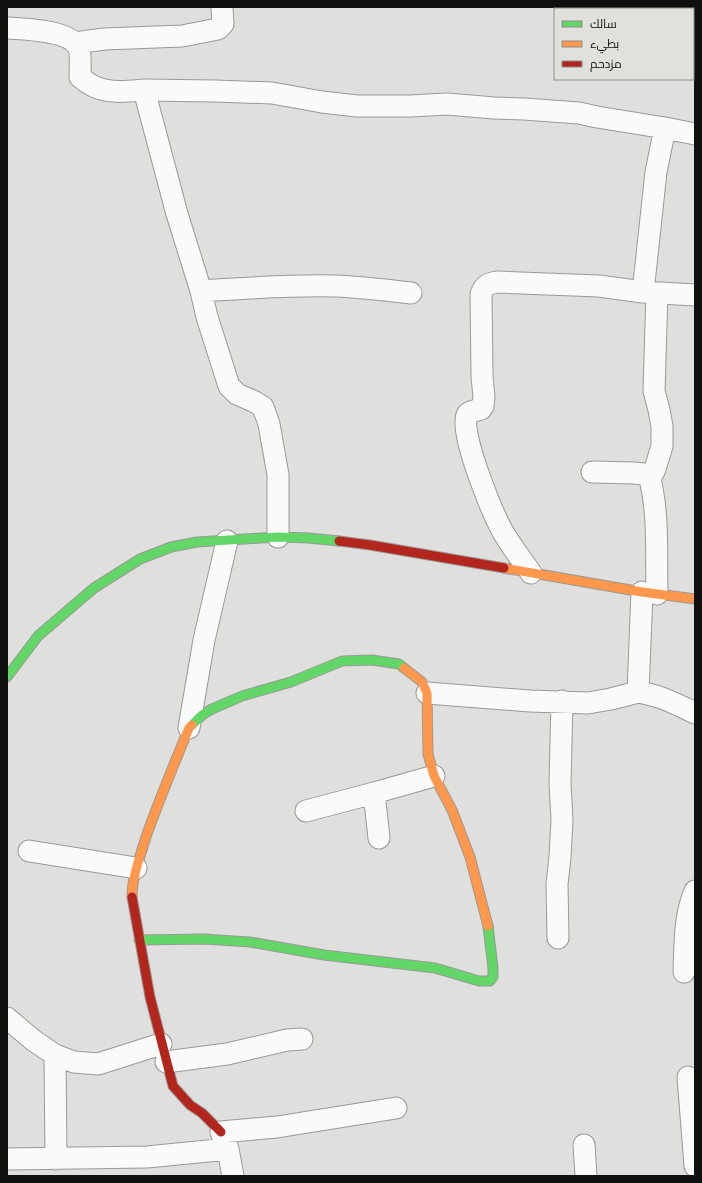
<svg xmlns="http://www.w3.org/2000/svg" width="702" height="1183" font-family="'IBM Plex Sans',Cairo,sans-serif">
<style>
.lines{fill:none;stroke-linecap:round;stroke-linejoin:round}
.street-casing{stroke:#999997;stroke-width:23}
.fast-casing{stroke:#999997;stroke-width:11}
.slow-casing{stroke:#999997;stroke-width:11}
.jam-casing{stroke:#999997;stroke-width:11}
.street{stroke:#fafafa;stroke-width:21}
.fast{stroke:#63d668;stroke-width:9}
.slow{stroke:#ff974d;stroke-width:9}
.jam{stroke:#b3261e;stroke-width:9}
</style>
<rect width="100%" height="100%" fill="#dfdfdd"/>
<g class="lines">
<defs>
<path id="street" d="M7,28C24,29 72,30 79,49C81,54 80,71 80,77C100,95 119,92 144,90L177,214L201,291L207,317L229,386L237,394L255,402L263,407L269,424L278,475V537
M75,43L104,39L182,36L218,29L223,24L222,7
M144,90L215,91L272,93L322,102L357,106H410L447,104L494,108L524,109L579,113L597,117L665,128L695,134
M665,128L656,172L643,292L695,295
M201,291C245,288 290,285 335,286C361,287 386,290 411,293
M592,472L634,473L644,474L650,479C659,516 656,556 657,594
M650,479L655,469L662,446V426L659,410L654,391L657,293
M531,573C522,560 511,546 503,532C493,514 459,433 467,415C470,410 477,411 481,409L483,406L484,397L482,376L481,294C485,284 488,284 497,282L599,286L643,292
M638,692C659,695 676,704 695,713
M427,693L530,701L588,703L611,699L638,692L642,592
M189,728L204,640L227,541
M306,811L374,793
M379,838L374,793L434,776
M29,851L136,868
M558,938L557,884L560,857L562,820L560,784L562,701
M684,972C685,946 684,916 695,891
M7,1018L33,1040L55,1055L74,1062L98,1064L161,1044
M55,1055L56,1159
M166,1062L227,1054L287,1040L302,1039
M688,1077L695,1166
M584,1145L586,1176
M228,1149L233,1176
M7,1159L147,1157L228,1149L221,1132L277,1127L396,1108"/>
<path id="fast" d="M7,677L38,636L94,588L140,559L171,547L197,542L278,537L308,538L339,541
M192,725L202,715L212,709L242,696L291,682L342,661L372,660L399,664L404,668
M139,940L203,939L250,942L324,955L435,968L479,981H490L493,977V968L488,926"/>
<path id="slow" d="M504,568L642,592L695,599
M404,668L422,682L427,693L428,754L434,776L452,810L470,857L488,926
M132,897C132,877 140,857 146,837C159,800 174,764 189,728L192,725"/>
<path id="jam" d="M339,541L370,545L504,568
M132,897L150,997L173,1086L190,1105L202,1113L221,1132"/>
</defs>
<use href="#street" class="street-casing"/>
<use href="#fast" class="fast-casing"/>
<use href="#slow" class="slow-casing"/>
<use href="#jam" class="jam-casing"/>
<use href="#street" class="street"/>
<use href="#fast" class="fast"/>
<use href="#slow" class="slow"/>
<use href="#jam" class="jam"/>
</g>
<rect width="702" height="1183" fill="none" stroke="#10100f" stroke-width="16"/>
<rect x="554" y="8" width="140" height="72" fill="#e0e0dc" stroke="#8d8d8a"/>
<rect x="562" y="21" width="20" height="6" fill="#63d668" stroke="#8d8d8a"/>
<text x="590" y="28" font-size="12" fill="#10100f">سالك</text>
<rect x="562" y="41" width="20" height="6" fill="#ff974d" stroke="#8d8d8a"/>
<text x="590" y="48" font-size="12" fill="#10100f">بطيء</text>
<rect x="562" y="61" width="20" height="6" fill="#b3261e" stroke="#8d8d8a"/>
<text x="590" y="68" font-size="12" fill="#10100f">مزدحم</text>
</svg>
